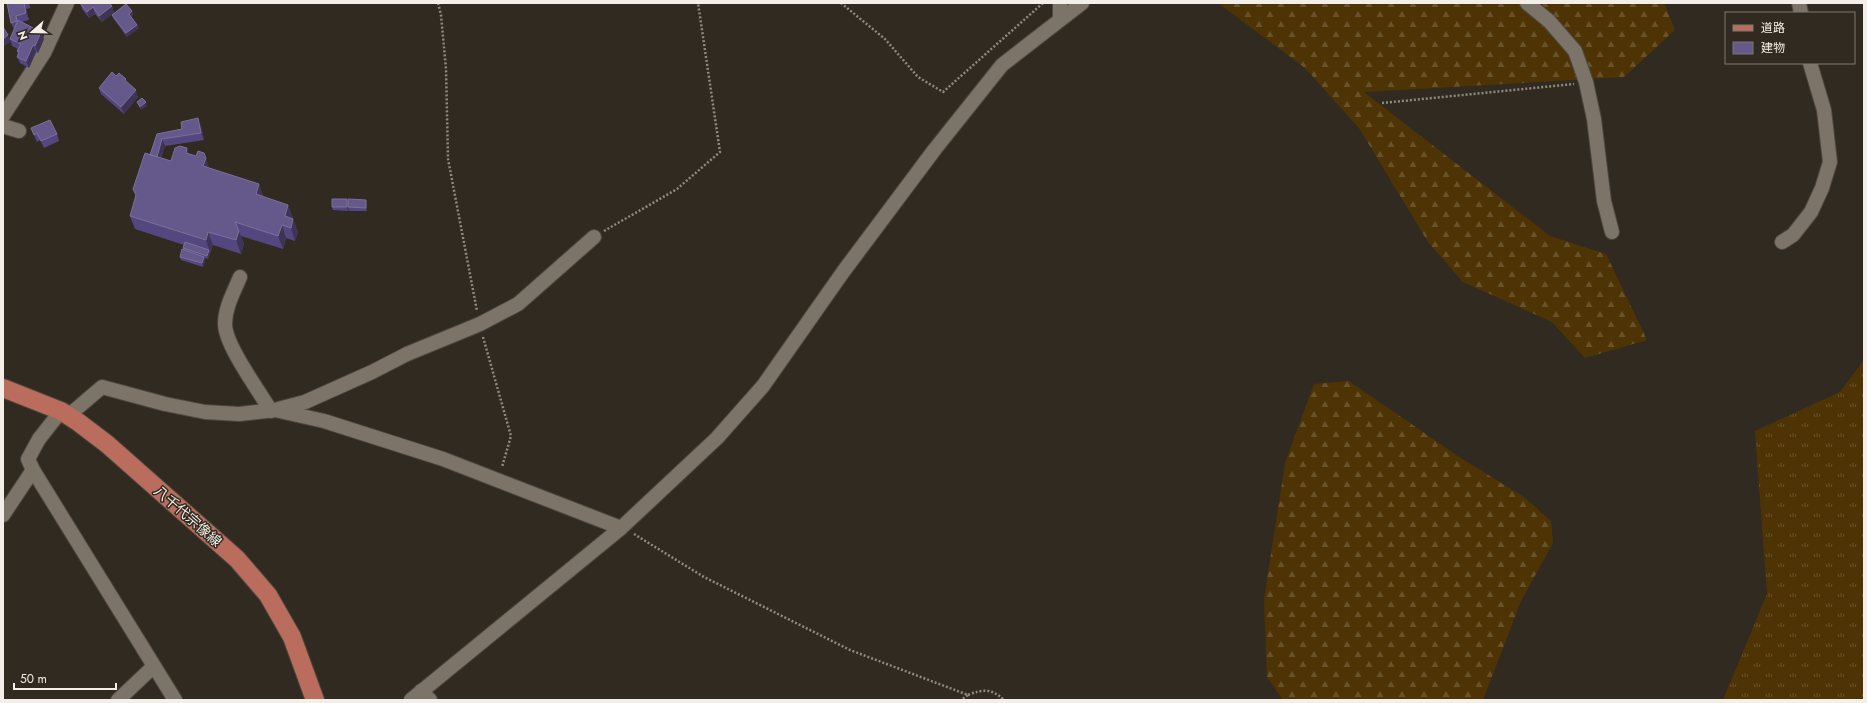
<svg xmlns="http://www.w3.org/2000/svg" width="1867" height="703" font-family="Jost,'Noto Sans JP',sans-serif">
<style>
.grass{fill:url(#grass-tufts)}
.forest{fill:url(#forest-firs)}
.lines{fill:none;stroke-linecap:round;stroke-linejoin:round}
.minor-casing{stroke:#4d473f;stroke-width:16}
.major-casing{stroke:#4d473f;stroke-width:20}
.path{stroke:#8f8a82;stroke-width:2.5;stroke-dasharray:2 2;stroke-linecap:butt}
.minor{stroke:#7c7469;stroke-width:14}
.major{stroke:#ba6d5c;stroke-width:18}
.wall{fill:#544780}
.shaded-wall{fill:#3e3455}
.building{fill:#65598b;stroke:#7b709a}
.labels{text-anchor:middle;dominant-baseline:central;stroke-width:3;stroke-linejoin:round;paint-order:stroke}
.street-label{font-size:14px;fill:#f3eee8;stroke:#302a20}
</style>
<defs>
<pattern id="grass-tufts" width="24" height="20" patternUnits="userSpaceOnUse"><rect width="24" height="20" fill="#4e3405"/><path d="M3 7l-1-3M5 7V3M7 7l1-3M15 17l-1-3M17 17v-4M19 17l1-3" fill="none" stroke="#685229"/></pattern>
<pattern id="forest-firs" width="22" height="20" patternUnits="userSpaceOnUse"><rect width="22" height="20" fill="#4e3405"/><path d="M5 1l3.5 6h-7zM16 11l3.5 6h-7z" fill="#685229"/></pattern>
</defs>
<rect width="100%" height="100%" fill="#302a20"/>
<path class="grass" d="M1864,360V700H1723L1767,594L1755,431L1840,392Z"/>
<path class="forest" d="M1218,3H1664L1675,30L1624,77L1364,92L1550,236L1606,254L1647,340L1585,358L1552,322L1463,282L1428,242L1359,128L1305,68Z
M1349,381L1459,457L1524,497L1551,521L1553,543L1521,601L1483,700H1283L1267,677L1264,599L1285,463L1314,384Z"/>
<g class="lines">
<defs>
<path id="minor" d="M1527,3L1549,21L1575,51L1586,82L1594,119L1604,201L1612,232
M1799,3L1801,13
M1060,20V3
M3,116L44,53L67,3
M3,126L19,131
M1782,242L1793,235L1811,212L1822,188L1830,162L1824,110L1810,63
M240,277C234,292 225,307 225,324C225,345 259,391 271,411
M278,409L305,402L372,372L407,354L480,324L518,304L594,237
M61,411L39,439L28,459L33,470L175,700
M68,416L102,387L165,404L205,412L239,414L275,410L324,421L443,459L621,528
M3,515L33,470
M421,691L430,700
M118,700L154,666
M411,700L621,528L717,438L763,386L843,272L935,149L1002,65L1082,3"/>
<path id="major" d="M3,388L61,411L78,422L107,444L237,559L268,595L292,637L315,700"/>
</defs>
<use href="#minor" class="minor-casing"/>
<use href="#major" class="major-casing"/>
<path class="path" d="M438,3L441,15L446,69L448,159L477,311
M841,3L885,39L918,77L943,92L1043,3
M1382,103L1574,84
M604,231L677,189L720,152L698,3
M483,337L511,436L502,467
M634,534L704,577L850,650L968,695L961,700
M968,695C983,689 991,688 1004,700"/>
<use href="#minor" class="minor"/>
<use href="#major" class="major"/>
</g>
<path class="wall" d="M7,3H29L30,8L26,9L29,20L21,22L44,39L38,53L36,52L29,68L20,63L17,57L18,54L17,51L18,49L12,46L10,39L14,29L11,23Z
M80,3L112,6L114,13L102,22L95,14L89,18L82,9Z
M132,11L133,15L131,16L139,28L127,37L113,18L112,15Z
M116,76L127,83L138,97L124,114L101,94L99,88Z
M201,125L204,140L165,146L161,158L171,161L189,154L209,168L259,184L263,197L288,205L293,218V219L298,232L295,241L286,238L283,249L241,236L244,244L241,254L213,245L208,259L204,258L205,261L203,267L181,260L180,257L184,250L183,248L184,245L135,229L130,216L136,197L133,189L150,155L157,134Z
M31,128L57,134L59,141L44,148L40,140L37,142Z
M366,200L367,203V211H349L348,208V211L333,210L332,207L348,202Z"/>
<path class="shaded-wall" d="M24,3L26,9L29,20L26,13Z
M112,6L114,13L102,22L99,16Z
M93,7L95,14L89,18L87,12Z
M132,11L133,15L130,17L129,14Z
M137,25L139,28L127,37L126,33Z
M41,32L44,39L38,53L35,46Z
M8,35L11,42L3,47V39Z
M33,45L36,52L29,68L26,61Z
M136,90L138,97L124,114L121,107Z
M146,102L147,106L141,110L140,107Z
M198,118L201,125L204,140L201,133Z
M162,139L165,146L158,168L155,162Z
M187,148L192,161L186,153Z
M206,158L210,171L203,166Z
M259,184L264,198L256,194Z
M347,199L348,203V211L347,207Z
M366,200L367,203V211L366,208Z
M288,205L293,218L290,228L285,216Z
M293,219L298,232L295,241L291,228Z
M282,225L286,238L283,249L278,236Z
M239,231L244,244L241,254L236,240Z
M208,232L213,245L210,253L206,240Z
M209,250L210,254L208,259L207,256Z
M204,257L205,261L203,267L202,263Z"/>
<path class="building" d="M7,3H24L26,13L16,16L17,21L11,23Z
M80,3H109L112,6L99,16L93,7L87,12Z
M126,4L132,11L129,14L137,25L126,33L112,15Z
M18,20L41,32L35,46L33,45L26,61L17,57L19,52L17,51L21,44L10,39Z
M3,27L8,35L3,39Z
M112,72L116,76L119,73L126,79L125,80L136,90L121,107L99,88Z
M142,98L146,102L140,107L137,102Z
M198,118L201,133L162,139L157,157L150,155L157,134L182,129L181,122Z
M50,120L57,134L41,141L37,133L34,135L31,128Z
M180,146L187,148L186,153L196,156L198,151L204,153L206,158L203,166L259,184L256,194L288,205L285,216L293,219L291,228L282,225L278,236L235,222L239,231L236,240L208,232L206,240L130,216L136,195L133,189L145,153L171,161L175,148Z
M332,199H347V207H332Z
M348,199L366,200V208L348,207Z
M185,242L209,250L207,256L183,248Z
M182,249L204,257L202,263L180,257Z"/>
<g class="labels">
<g class="street-label">
<text transform="translate(188 516) rotate(41)">八千代宗像線</text>
</g>
</g>
<rect width="1867" height="703" fill="none" stroke="#f3eee8" stroke-width="8"/>
<rect x="1725" y="12" width="130" height="52" fill="#302a20" stroke="#7e7870"/>
<rect x="1733" y="25" width="20" height="6" fill="#ba6d5c" stroke="#7e7870"/>
<text x="1761" y="32" font-size="12" fill="#f3eee8">道路</text>
<rect x="1733" y="42" width="20" height="12" fill="#65598b" stroke="#7e7870"/>
<text x="1761" y="52" font-size="12" fill="#f3eee8">建物</text>
<g transform="translate(32 32) rotate(250)" stroke="#302a20" stroke-width="3" paint-order="stroke">
<path d="M0-3L7 15L0 10L-7 15Z" fill="#f3eee8"/>
<text y="-6" font-size="11" font-weight="bold" text-anchor="middle" fill="#f3eee8">N</text>
</g>
<path d="M14 683v6h102v-6" fill="none" stroke="#f3eee8" stroke-width="2"/>
<text x="20" y="683" font-size="12" fill="#f3eee8" stroke="#302a20" stroke-width="3" paint-order="stroke">50 m</text>
</svg>
